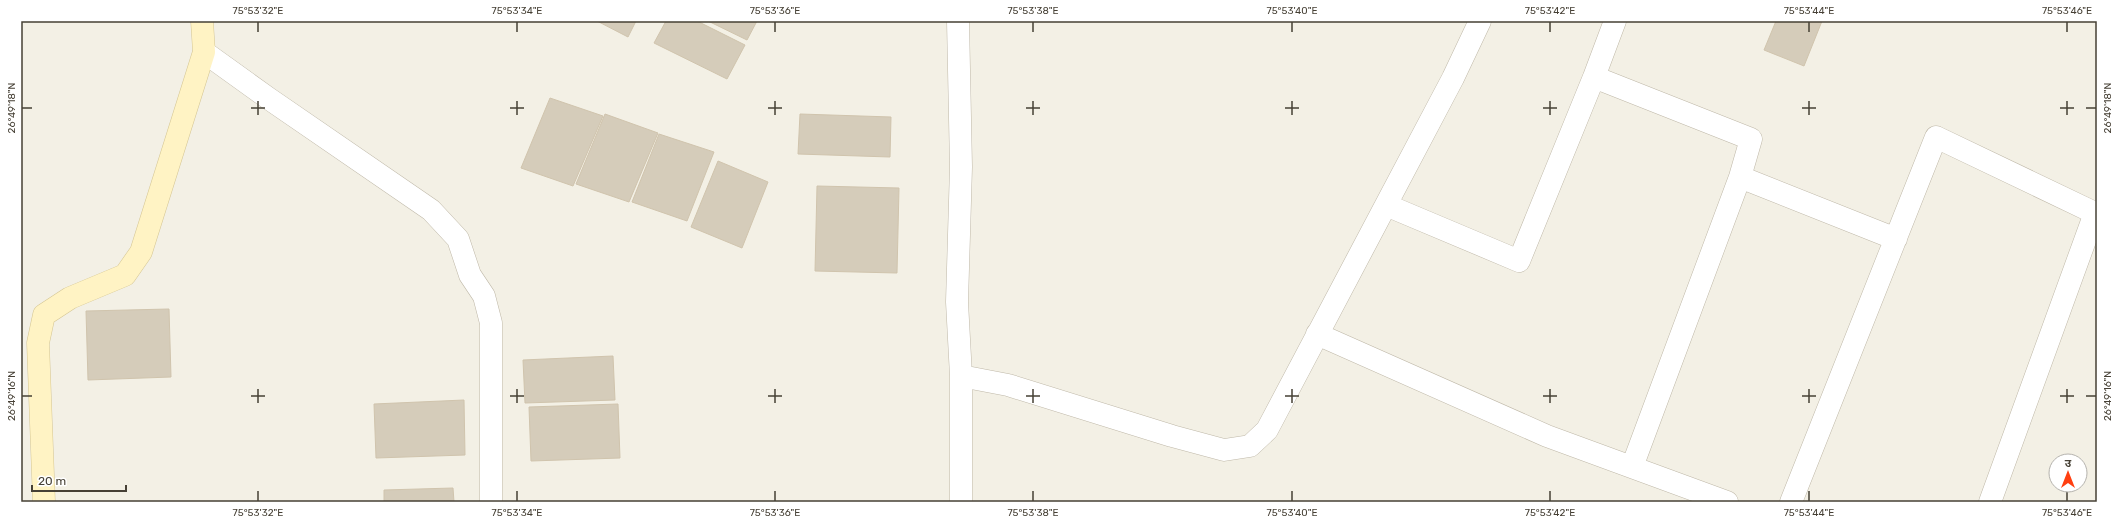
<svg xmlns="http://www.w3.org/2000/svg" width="2118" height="523" font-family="Rubik,'Noto Sans Devanagari',sans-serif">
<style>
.building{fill:#d5ccba;stroke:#d0c4ad}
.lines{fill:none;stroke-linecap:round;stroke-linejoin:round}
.street-casing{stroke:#bfb8a8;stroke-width:23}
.secondary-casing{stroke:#d5c693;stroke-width:23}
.street{stroke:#fff;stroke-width:22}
.secondary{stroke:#fff3c4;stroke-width:22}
.ticks{fill:none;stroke:#464035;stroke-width:1.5}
.neatline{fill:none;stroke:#464035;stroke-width:1.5}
.ticks-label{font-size:10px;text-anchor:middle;fill:#464035}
</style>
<rect width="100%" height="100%" fill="#f3f0e5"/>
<path class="building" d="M597,21H636L628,37Z
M666,21H697L745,45L727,79L654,43Z
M708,21H757L747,40Z
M1776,21H1822L1804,66L1764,50Z
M550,98L603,116L573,186L521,168Z
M605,114L658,133L629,202L576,184Z
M800,114L891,117L890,157L798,154Z
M659,134L714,152L687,221L632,202Z
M718,161L768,182L742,248L691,227Z
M817,186L899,188L897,273L815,271Z
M169,309L171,377L88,380L86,311Z
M613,356L615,400L525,403L523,360Z
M464,400L465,455L376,458L374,404Z
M618,404L620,458L531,461L529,407Z
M453,488L454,502H384V490Z"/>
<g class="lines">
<defs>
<path id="street" d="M958,21L961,167L957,302L961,376L1008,385L1172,436L1224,450L1250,446L1267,430L1453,78L1480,21
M204,52L268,98L431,210L458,239L470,275L484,296L491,323V502
M1594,77L1615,21
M1386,205L1519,261L1594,77L1751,139L1740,177L1896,239
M1317,334L1547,436L1727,502
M961,376V502
M1632,467L1740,177
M1791,502L1936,137L2097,214
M1990,502L2095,213"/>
<path id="secondary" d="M44,502L38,343L44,315L70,298L125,275L141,252L204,52L202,21"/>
</defs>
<use href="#street" class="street-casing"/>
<use href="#secondary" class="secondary-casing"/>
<use href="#street" class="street"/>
<use href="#secondary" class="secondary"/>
</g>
<path class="ticks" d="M258,22V32M517,22V32M775,22V32M1033,22V32M1292,22V32M1550,22V32M1809,22V32M2067,22V32M258,101V115M517,101V115M775,101V115M1033,101V115M1292,101V115M1550,101V115M1809,101V115M2067,101V115M22,108H32M251,108H265M510,108H524M768,108H782M1026,108H1040M1285,108H1299M1543,108H1557M1802,108H1816M2060,108H2074M2086,108H2096M258,389V403M517,389V403M775,389V403M1033,389V403M1292,389V403M1550,389V403M1809,389V403M2067,389V403M22,396H32M251,396H265M510,396H524M768,396H782M1026,396H1040M1285,396H1299M1543,396H1557M1802,396H1816M2060,396H2074M2086,396H2096M258,491V501M517,491V501M775,491V501M1033,491V501M1292,491V501M1550,491V501M1809,491V501M2067,491V501"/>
<rect width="2118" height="523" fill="none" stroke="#ffffff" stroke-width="44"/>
<g transform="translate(2068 473)"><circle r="19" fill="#ffffff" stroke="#b5b3ae"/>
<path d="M0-3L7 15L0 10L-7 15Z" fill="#ff3f11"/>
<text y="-6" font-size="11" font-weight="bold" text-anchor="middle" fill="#464035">उ</text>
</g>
<path d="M32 485v6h94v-6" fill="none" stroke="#464035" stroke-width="2"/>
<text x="38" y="485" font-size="12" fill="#464035" stroke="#ffffff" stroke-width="3" paint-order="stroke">20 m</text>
<rect x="22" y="22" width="2074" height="479" class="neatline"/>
<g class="ticks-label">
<text x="258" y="14">75°53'32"E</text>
<text x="517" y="14">75°53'34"E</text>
<text x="775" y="14">75°53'36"E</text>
<text x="1033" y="14">75°53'38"E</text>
<text x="1292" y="14">75°53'40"E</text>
<text x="1550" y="14">75°53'42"E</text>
<text x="1809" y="14">75°53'44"E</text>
<text x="2067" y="14">75°53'46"E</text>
<text transform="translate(11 108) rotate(-90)" y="4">26°49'18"N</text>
<text transform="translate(2107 108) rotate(-90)" y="4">26°49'18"N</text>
<text transform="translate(11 396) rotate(-90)" y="4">26°49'16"N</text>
<text transform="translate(2107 396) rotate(-90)" y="4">26°49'16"N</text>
<text x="258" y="516">75°53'32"E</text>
<text x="517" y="516">75°53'34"E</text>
<text x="775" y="516">75°53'36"E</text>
<text x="1033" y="516">75°53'38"E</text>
<text x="1292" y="516">75°53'40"E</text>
<text x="1550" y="516">75°53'42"E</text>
<text x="1809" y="516">75°53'44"E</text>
<text x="2067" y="516">75°53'46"E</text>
</g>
</svg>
